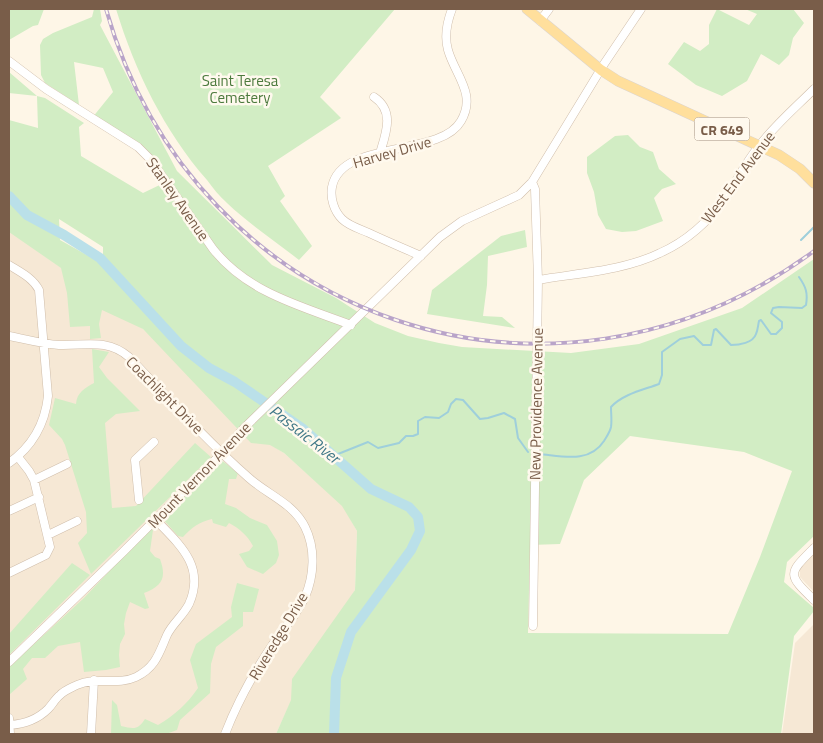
<svg xmlns="http://www.w3.org/2000/svg" width="823" height="743" font-family="'Titillium Web',sans-serif">
<style>
.residential{fill:#f6e8d5}
.green{fill:#d2edc4;fill-rule:evenodd}
.lines{fill:none;stroke-linecap:round;stroke-linejoin:round}
.stream{stroke:#9fcfdb;stroke-width:2}
.river{stroke:#bae0e9;stroke-width:10}
.minor-casing{stroke:#d0beab;stroke-width:9}
.major-casing{stroke:#dcd5d0;stroke-width:11}
.minor{stroke:#fff;stroke-width:8}
.major{stroke:#ffdf9c;stroke-width:10}
.rail-casing{stroke:#b9a4c9;stroke-width:4}
.rail{stroke:#fff9ee;stroke-width:2;stroke-dasharray:5.5;stroke-linecap:butt}
.labels{text-anchor:middle;dominant-baseline:central;stroke-width:5;stroke-linejoin:round;paint-order:stroke}
.shield{fill:#fff9ee;stroke:#a18c7a;stroke-width:1}
.shield-label{font-size:14px;font-weight:bold;fill:#795d49}
.park-label{font-size:15px;fill:#4c7a3d;stroke:#fff9ee}
.street-label{font-size:15px;fill:#795d49;stroke:#fff9ee}
.water-label{font-size:16px;font-style:italic;fill:#3f7787;stroke:#fff9ee}
</style>
<rect width="100%" height="100%" fill="#fef6e7"/>
<path class="residential" d="M9,231L90,288L143,329L270,444L284,453L343,506L357,531L355,590L292,699L276,734H9Z
M814,553V592L800,577V567Z
M814,624V734H782L795,643Z"/>
<path class="green" d="M9,9H44L38,25L33,26L9,40Z
M94,9H100L102,21L100,25L177,171L272,265L336,298L375,323L408,336L439,343L462,347L571,353L639,344L742,308L814,259V536L787,562L784,582L814,608V611L794,636L781,734H276L291,700L292,679L355,590L357,531L342,506L284,453L270,445L251,443L143,329L102,310L99,324L101,338L90,339V326L70,327L67,293L61,268L9,232V120L38,128L37,96L9,93V72L37,96L45,98L84,123L79,127L81,156L143,193L168,181L145,151L92,118L113,92L103,68L74,62L79,105L45,83L41,75L40,45L43,39L53,33L92,17ZM59,219L103,247V264L60,240ZM630,436L744,452L792,471L760,557L728,634L528,633L530,545L560,544L584,480Z
M116,9H395L320,97L341,118L268,166L285,196L280,201L312,246L299,260C275,241 249,224 227,203C219,196 213,188 207,180C164,131 135,71 116,9Z
M717,9L749,25L757,14L745,9H793L804,23L793,38L789,55L779,65L761,54L747,81L722,96L696,85L668,64L684,42L700,51L709,44V25Z
M628,135L640,147L653,152L659,169L676,184L662,189L654,198L663,221L636,231L622,232L606,229L598,215L594,192L587,173V157L615,136Z
M525,230L527,247L488,256L487,285L483,316L502,317L515,328L427,314L432,290L501,236Z
M92,349L109,352L99,367L107,378L140,411L116,414L105,423L112,508L136,506L195,443L211,457L91,574L78,543L87,533L86,512L65,445L62,439L49,425L55,398L76,404C77,392 85,388 94,383Z
M220,459L238,473L236,479H229L225,504L236,508L250,518L267,525L277,541L279,555L276,563L263,574L247,567L239,554L249,551L253,546C247,535 240,529 229,523L226,527L213,523L212,519C199,522 192,527 183,537L178,536L162,518L180,502Z
M150,528L153,530L150,551L155,557L160,559C167,578 162,586 144,593L149,608L145,609L130,602L126,613L124,624L125,634L120,644L119,655L120,667L106,670L84,672L80,642L58,646L45,658H32L23,669L27,679L9,695V667L84,598Z
M72,563L90,575L9,655V634Z
M237,583L259,589L253,612H243V626L216,647L211,664L210,693L180,720L177,730L166,734H111L112,700L117,705L121,726C134,729 138,730 145,719L158,725C175,715 187,704 198,688L190,660L196,644L232,617L231,607Z"/>
<g class="lines">
<path class="stream" d="M801,240L814,227
M539,454C562,456 589,464 604,441C607,436 610,432 611,427C612,421 611,414 611,407C623,394 643,390 659,384L662,375V352L680,339L694,336L703,345H711L714,330L716,329L731,345C739,345 753,343 756,334C758,330 758,325 759,321L761,320L771,334H776L782,328V322L771,313L773,308L779,307L802,308L806,305C808,293 806,287 799,277
M333,456L368,442L378,448L399,443L406,436H413L418,434V421L425,417L439,418L448,412L451,404L456,399L463,400L480,419L488,418L504,413L515,419L518,438L528,452"/>
<path class="river" d="M9,196L27,215L64,235L100,258L181,346L209,368L235,382L302,428L371,489L409,507L418,517L420,531L411,550L351,632L336,678L334,734"/>
<defs>
<path id="minor" d="M540,21L549,9
M9,61L46,89L138,147L151,160L213,249C248,293 301,306 351,325
M374,97C395,111 386,133 380,153
M532,182L535,189L538,280L533,626
M421,256C403,248 386,241 369,233C360,229 349,226 342,219C334,211 330,198 332,187C341,139 440,158 461,121C477,94 455,75 448,50C444,36 447,22 452,9
M9,265C20,272 33,278 39,290L48,396C45,424 33,446 9,463
M538,280C578,273 623,271 660,253C687,241 709,221 726,197C737,180 746,162 759,146C775,125 796,107 814,89
M9,336C25,339 42,344 59,345C85,346 107,338 129,357C168,398 207,441 249,478C268,495 293,503 305,527C316,549 314,576 305,597C297,614 284,629 273,644C254,672 237,703 225,734
M34,480L67,464
M139,500L135,460L154,442
M9,511L39,497
M48,535L77,521
M814,548C788,574 787,574 814,600
M9,573L46,555L50,547L34,480L29,471L18,457
M9,662L123,552L223,452L243,429L440,237L462,221L519,195L532,182L604,64L641,9
M9,718L10,734
M10,725C24,724 38,719 48,709C52,705 55,699 60,695C65,690 71,688 77,685C96,676 117,686 136,677C156,667 159,653 167,635C172,624 183,616 189,604C206,566 179,544 155,519
M91,734L94,680"/>
<path id="major" d="M527,9L601,70L618,81L779,155L800,169L814,183"/>
</defs>
<use href="#minor" class="minor-casing"/>
<use href="#major" class="major-casing"/>
<use href="#minor" class="minor"/>
<use href="#major" class="major"/>
<defs>
<path id="rail" d="M106,9C195,322 552,444 814,251"/>
</defs>
<use href="#rail" class="rail-casing"/>
<use href="#rail" class="rail"/>
</g>
<g class="labels">
<rect class="shield" x="694.5" y="117.5" width="55" height="23" rx="4"/>
<g class="shield-label">
<text x="722" y="129">CR 649</text>
</g>
<g class="park-label">
<text x="240" y="80">Saint Teresa<tspan x="240" dy="17">Cemetery</tspan></text>
</g>
<g class="street-label">
<text transform="translate(392 152) rotate(-16)">Harvey Drive</text>
<text transform="translate(738 177) rotate(-53)">West End Avenue</text>
<text transform="translate(178 199) rotate(55)">Stanley Avenue</text>
<text transform="translate(165 395) rotate(45)">Coachlight Drive</text>
<text transform="translate(536 404) rotate(-89)">New Providence Avenue</text>
<text transform="translate(199 475) rotate(-46)">Mount Vernon Avenue</text>
<text transform="translate(278 636) rotate(-59)">Riveredge Drive</text>
</g>
<g class="water-label">
<text transform="translate(305 434) rotate(38)">Passaic River</text>
</g>
</g>
<rect width="823" height="743" fill="none" stroke="#795d49" stroke-width="20"/>
</svg>
